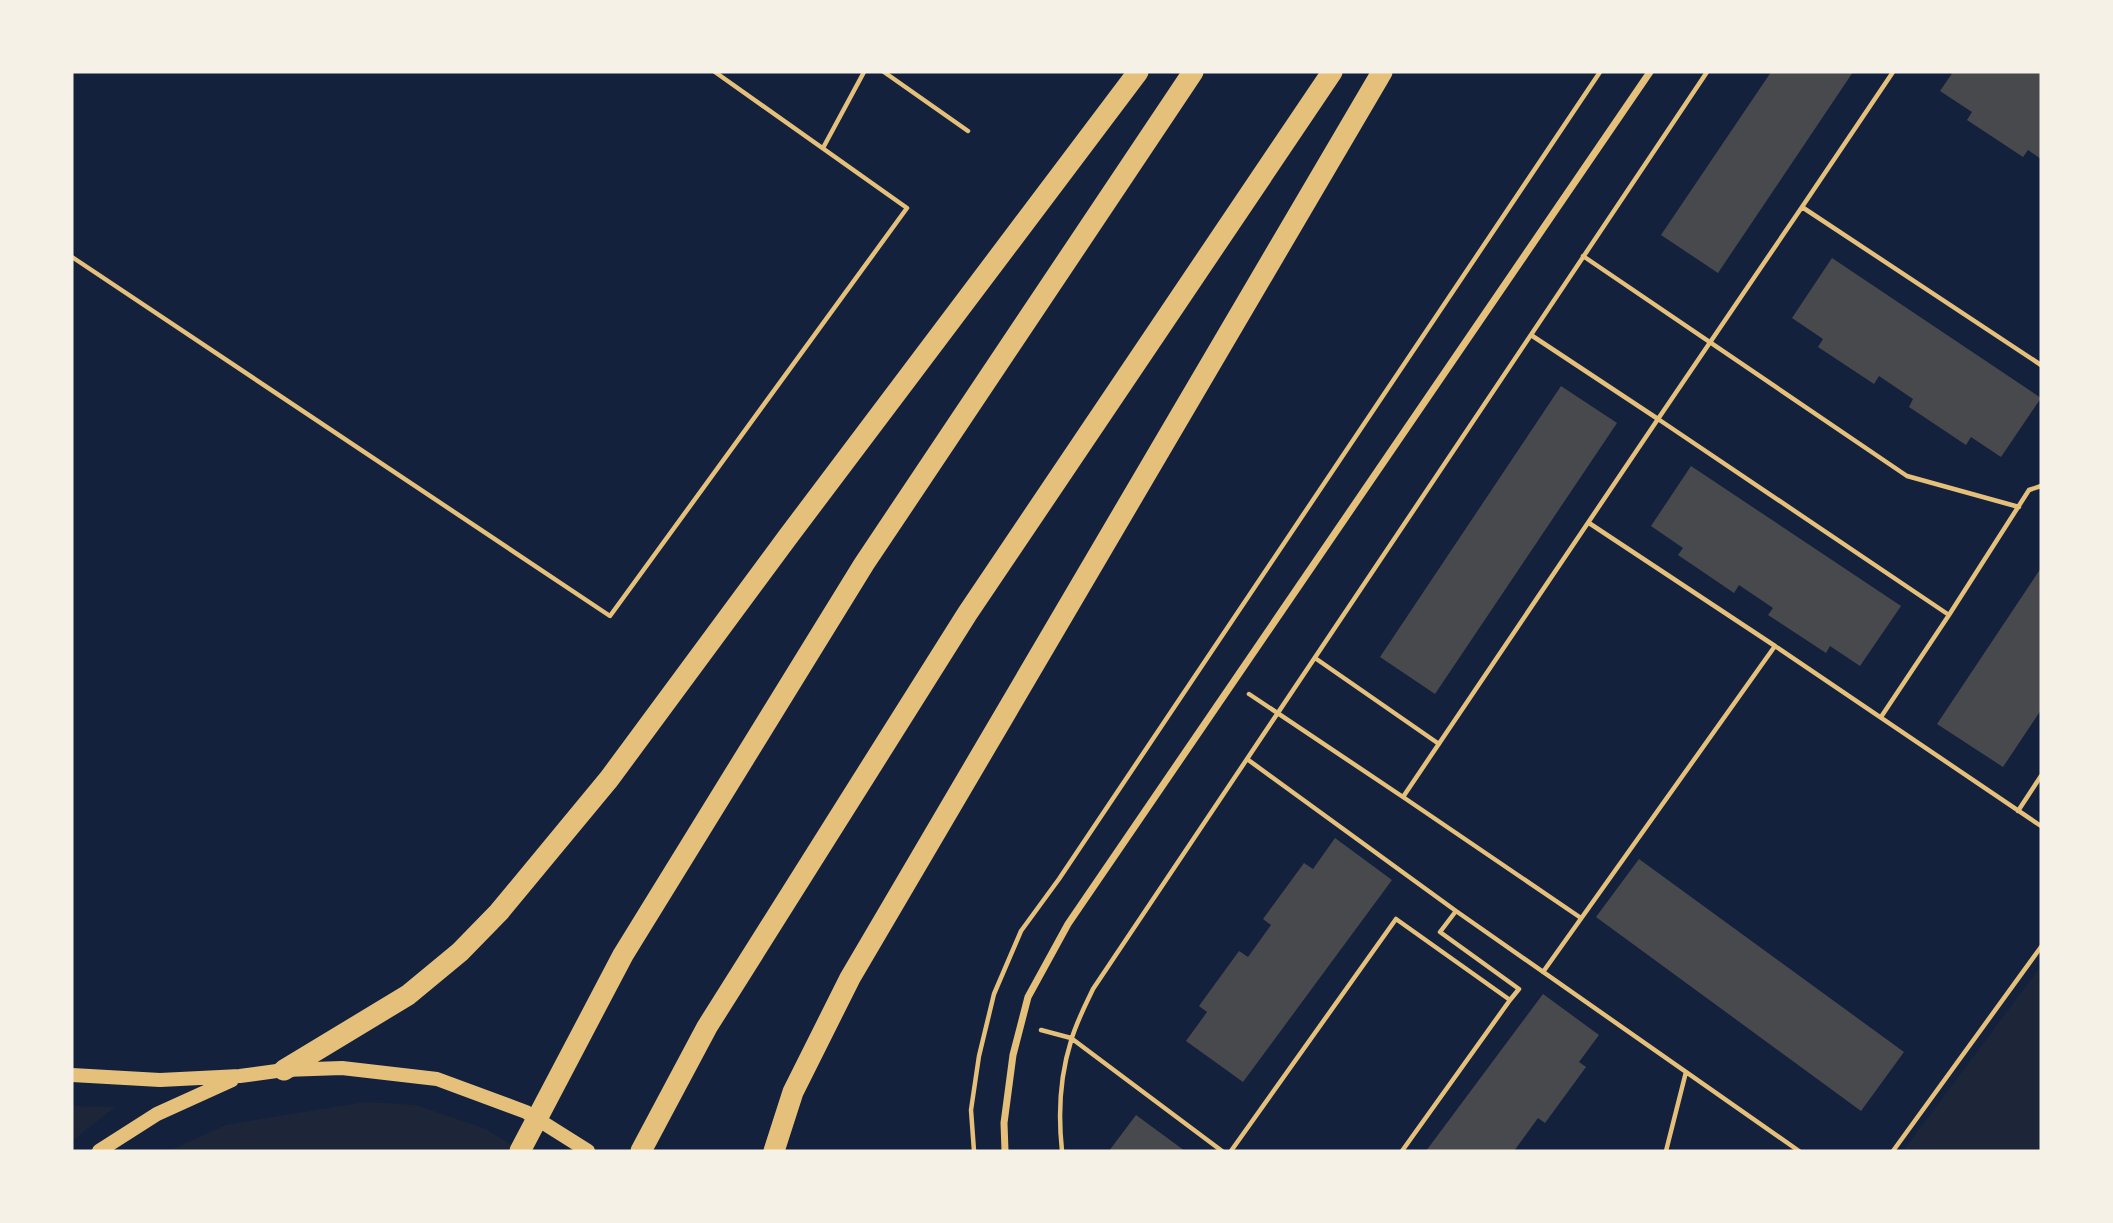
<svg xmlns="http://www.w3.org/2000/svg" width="2113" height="1223" font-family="'Titillium Web',sans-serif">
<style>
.green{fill:#1d2539}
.building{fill:#48494c}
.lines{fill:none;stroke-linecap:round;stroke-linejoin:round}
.path{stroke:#e5c07b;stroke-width:4.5}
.minor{stroke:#e5c07b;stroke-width:7}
.secondary{stroke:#e5c07b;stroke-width:14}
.motorway{stroke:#e5c07b;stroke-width:21}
</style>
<rect width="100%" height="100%" fill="#14213d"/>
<path class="green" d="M2041,966V1151H1903Z
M365,1102L416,1105L486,1129L522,1151H168L226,1125Z
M72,1106L115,1107L72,1141Z"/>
<path class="building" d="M1771,72H1853L1718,273L1661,235Z
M1953,72H2041V159L2028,150L2023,157L1967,120L1972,112L1940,91Z
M1832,258L2041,398L2001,457L1971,437L1966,445L1909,407L1913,399L1879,376L1874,384L1818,347L1823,339L1792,318Z
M1561,386L1617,423L1435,694L1380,657Z
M1691,466L1901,606L1860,666L1830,646L1826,653L1768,615L1773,608L1739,585L1734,593L1678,555L1683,548L1651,526Z
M2041,568V710L2003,767L1937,724Z
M1335,838L1392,880L1243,1082L1186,1041L1207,1012L1199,1006L1239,951L1248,957L1271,925L1263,919L1304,863L1313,869Z
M1639,859L1904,1052L1861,1111L1596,917Z
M1543,994L1599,1035L1579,1062L1586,1067L1545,1123L1538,1118L1514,1151H1426Z
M1136,1115L1185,1151H1109Z"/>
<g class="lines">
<path class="path" d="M884,72L968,131
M823,148L864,72
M1802,207L1893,72
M1583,256L1907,476L2019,507
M72,257L610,616L907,208L715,72
M1531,335L1658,419L1802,207L2041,365
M1589,523L1775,646
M1949,615L2029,490L2041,486
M1315,658L1439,744
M1249,694L1403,797L1658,419L1949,615L1881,717
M1247,759L1456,911L1440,932L1519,989L1510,1000
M1403,797L1581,918
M2018,811L2041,776
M1456,911L1799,1151
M1543,972L1775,646L2041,826
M1041,1030L1071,1038L1222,1151
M974,1151L971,1110L979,1056L994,994L1021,931L1059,879L1600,72
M1062,1151C1058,1114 1060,1076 1071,1041C1076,1023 1085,1006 1093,989L1707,72
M1231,1151L1396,919L1510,1000L1402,1151
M1666,1151L1686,1072
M1893,1151L2041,947"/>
<path class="minor" d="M1005,1151L1004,1123L1013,1055L1028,997L1068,924L1650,72"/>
<path class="secondary" d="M72,1075L160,1080L240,1076L284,1070L342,1068L437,1079L526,1112L588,1151
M99,1151L157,1114L232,1080"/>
<path class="motorway" d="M284,1070L408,995L460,952L499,912L609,779L787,538L1138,72
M520,1151L623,955L864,564L1193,72
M641,1151L707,1027L967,614L1332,72
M774,1151L793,1092L850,978L1382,72"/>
</g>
<rect width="2113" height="1223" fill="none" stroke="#f6f1e7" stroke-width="147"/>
</svg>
